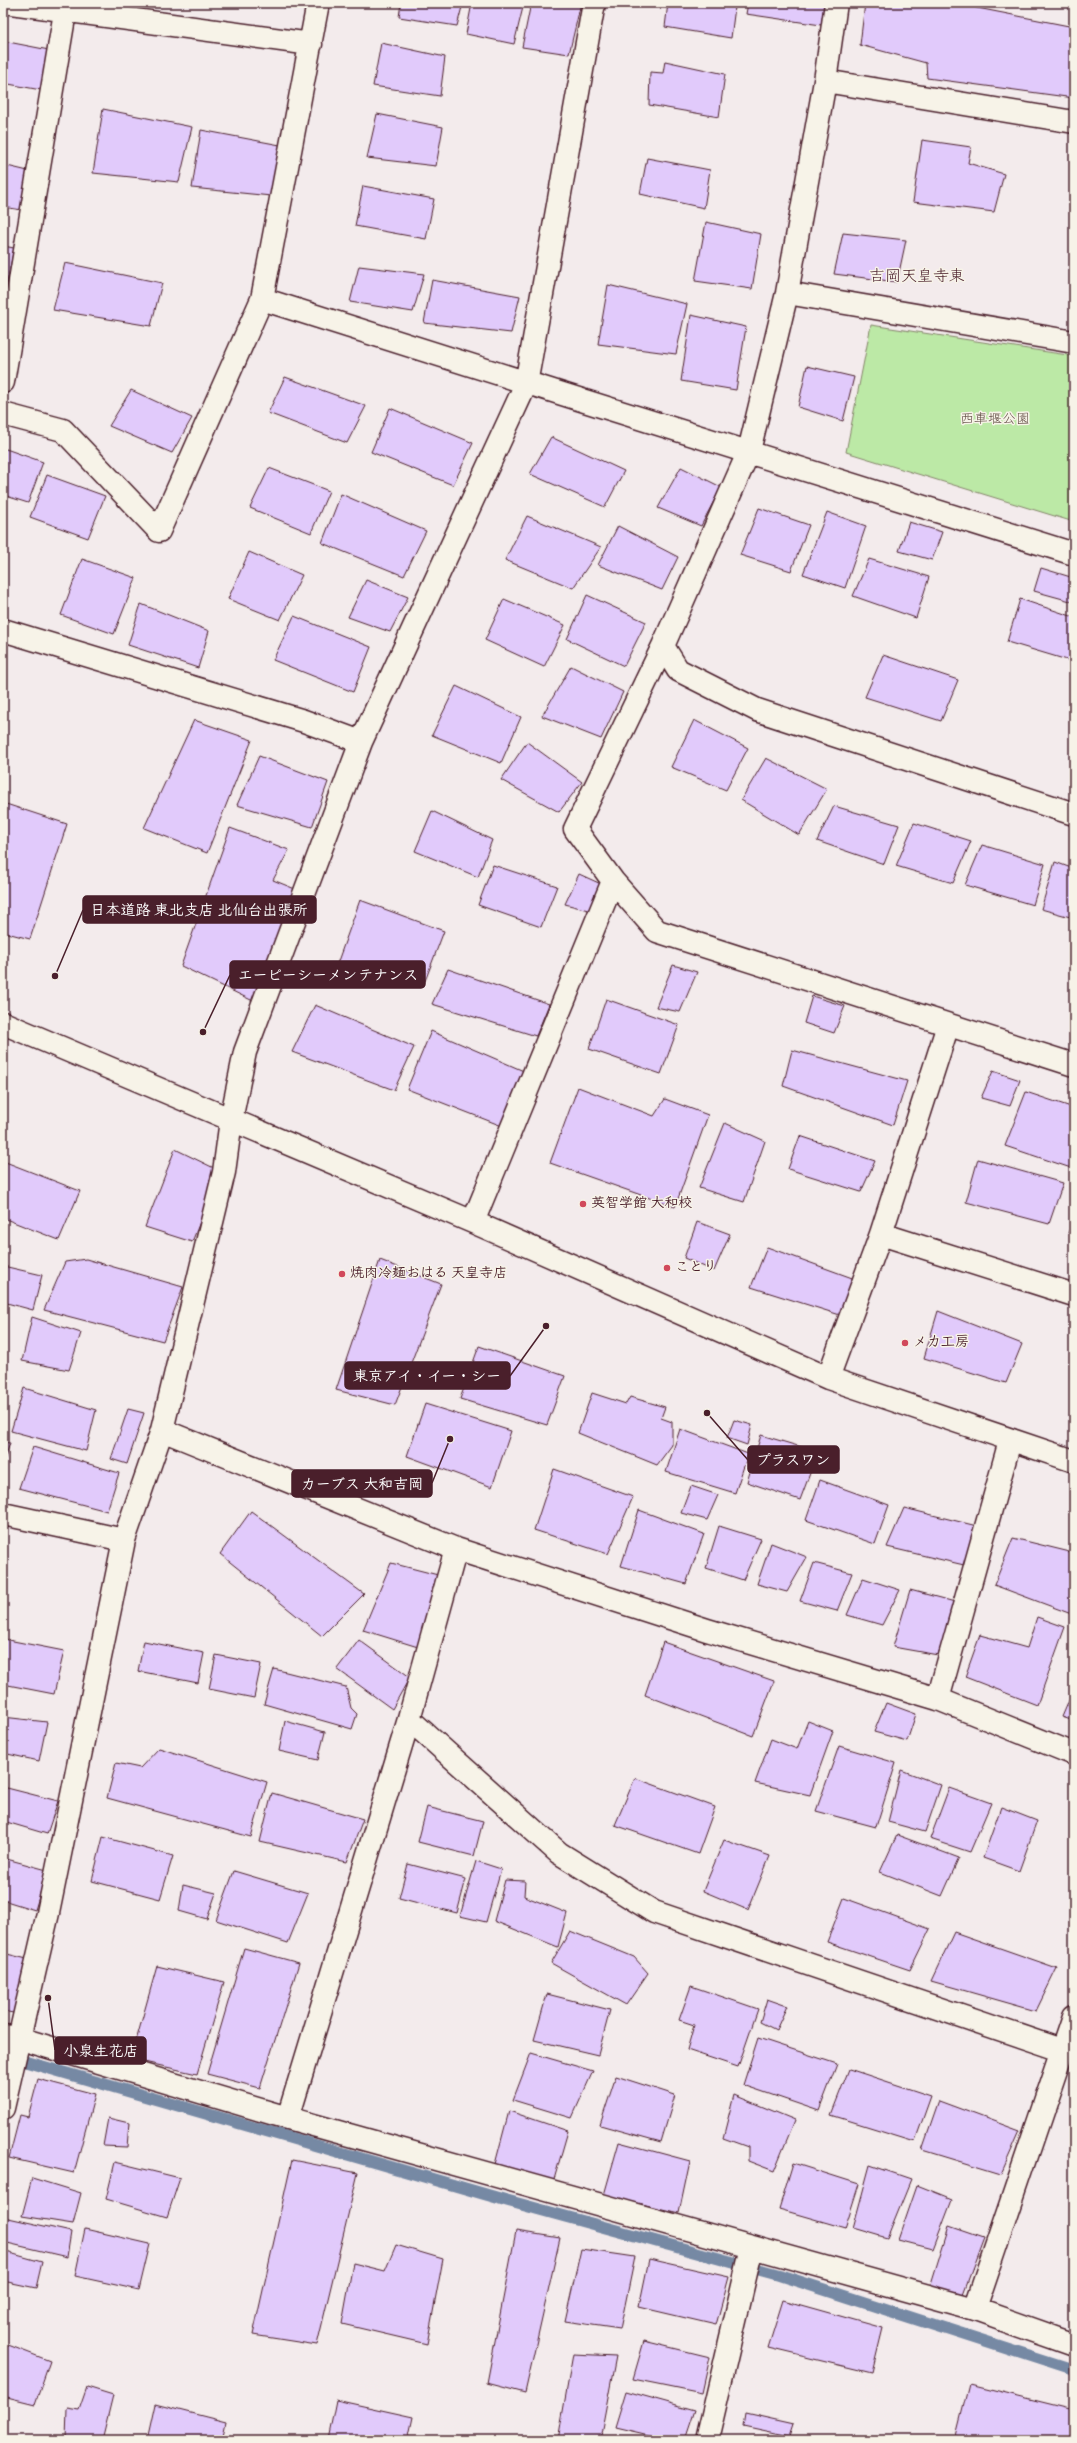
<svg xmlns="http://www.w3.org/2000/svg" width="1077" height="2443" font-family="'Gochi Hand','Klee One',sans-serif">
<style>
.green{fill:#bce9a6;stroke:#838468}
.lines{fill:none;stroke-linecap:round;stroke-linejoin:round}
.stream{stroke:#7689a4;stroke-width:12}
.building{fill:#e1cafb;stroke:#4a1f2b}
.minor-casing{stroke:#4a1f2b;stroke-width:25}
.minor{stroke:#f7f3e8;stroke-width:22}
.poi-dot{fill:#d1495b;stroke:#f7f3e8;stroke-width:1.5}
.labels{text-anchor:middle;dominant-baseline:central;stroke-width:3;stroke-linejoin:round;paint-order:stroke}
.park-label{font-size:14px;fill:#66524a;stroke:#f7f3e8}
.poi-label{font-size:14px;font-weight:bold;fill:#4a1f2b;stroke:#f7f3e8;text-anchor:start}
.quarter-label{font-size:16px;fill:#4a1f2b;stroke:#f7f3e8}
.leader{fill:none;stroke:#4a1f2b;stroke-width:1.5}
.callout-dot{fill:#4a1f2b;stroke:#f7f3e8;stroke-width:1.5}
.callout{fill:#4a1f2b;stroke:#4a1f2b;stroke-width:1.5}
.callout-label{font-size:15px;text-anchor:middle;font-weight:bold;fill:#fff}
</style>
<rect width="100%" height="100%" fill="#f3ebec"/>
<filter id="ink" filterUnits="userSpaceOnUse"><feTurbulence type="fractalNoise" baseFrequency=".025" numOctaves="2"/><feDisplacementMap in="SourceGraphic" scale="8" xChannelSelector="R" yChannelSelector="G"/><feConvolveMatrix kernelMatrix="1 2 1 2 8 2 1 2 1" color-interpolation-filters="sRGB"/></filter>
<g filter="url(#ink)">
<path class="green" d="M871,325L1074,356V522L846,452Z"/>
<g class="lines">
<path class="stream" d="M3,2055L505,2200L779,2275L1074,2370"/>
</g>
<path class="building" d="M401,3H463L457,26L399,17Z
M472,3H524L514,44L466,34Z
M531,3H581L569,54L522,47Z
M668,3H718L735,7L731,38L665,27Z
M748,3H825L821,25L746,14Z
M865,3H952L1074,27V98L927,78L926,63L860,45Z
M3,41L49,50L41,90L3,83Z
M381,43L445,57L440,96L373,86Z
M665,61L725,74L719,117L649,105L650,72L663,73Z
M103,109L192,127L179,182L93,173Z
M377,114L443,127L436,166L367,158Z
M201,130L280,145L271,196L192,188Z
M922,140L971,147L968,163L1004,174L994,212L913,202Z
M647,158L710,170L704,208L640,194Z
M3,165L28,171L22,210L3,207Z
M363,186L434,199L426,239L355,226Z
M706,222L761,234L752,289L695,281Z
M843,233L906,240L897,282L834,274Z
M3,246L14,248L7,283L3,282Z
M65,263L162,283L151,326L53,310Z
M359,266L424,274L413,312L350,302Z
M432,280L520,296L511,333L424,323Z
M608,285L687,304L676,354L598,344Z
M691,315L746,327L736,390L681,381Z
M807,366L854,377L843,421L798,407Z
M285,377L366,406L347,443L268,413Z
M131,390L192,418L172,453L109,426Z
M390,408L473,443L453,485L371,452Z
M551,437L624,471L605,507L530,474Z
M3,448L43,462L28,503L3,495Z
M681,467L721,487L701,526L658,508Z
M269,468L329,491L311,533L250,508Z
M47,475L105,496L88,538L30,517Z
M341,494L426,531L404,576L322,543Z
M759,508L809,525L791,571L740,555Z
M827,512L866,526L845,588L803,574Z
M527,516L601,547L573,588L505,560Z
M909,522L942,532L932,560L899,551Z
M618,526L678,557L662,590L598,565Z
M249,552L302,575L280,620L228,599Z
M82,559L136,578L114,634L61,615Z
M869,559L929,577L916,618L853,596Z
M1041,568L1074,578V602L1034,591Z
M366,580L408,597L390,632L348,617Z
M587,595L646,622L624,666L567,639Z
M504,599L565,625L544,667L485,640Z
M1020,599L1074,617V662L1007,642Z
M141,604L209,631L198,668L128,645Z
M294,616L371,647L353,692L273,660Z
M883,655L958,680L941,721L865,697Z
M571,666L623,692L601,739L542,716Z
M456,686L521,717L501,763L432,735Z
M194,720L252,740L207,853L144,828Z
M694,720L748,748L726,790L671,767Z
M527,742L582,782L559,812L501,780Z
M259,756L328,782L312,827L237,805Z
M766,758L827,789L799,835L741,800Z
M3,803L67,824L30,939L3,932Z
M834,806L899,825L884,864L817,841Z
M432,811L492,840L478,877L415,851Z
M914,823L971,841L953,883L896,866Z
M230,828L289,850L273,880L295,889L253,1001L181,966Z
M982,845L1045,864L1033,905L965,885Z
M1055,862L1074,869V918L1041,909Z
M493,865L557,886L541,927L478,905Z
M579,874L601,884L592,911L565,904Z
M360,900L444,931L425,981L372,967L363,982L333,975Z
M673,965L697,972L680,1012L656,1007Z
M448,969L549,1004L536,1036L432,1004Z
M812,996L845,1006L834,1033L804,1023Z
M606,999L679,1025L661,1074L589,1049Z
M315,1005L414,1047L394,1090L292,1052Z
M431,1031L526,1072L502,1126L407,1089Z
M792,1050L907,1081L893,1125L783,1086Z
M993,1071L1020,1080L1010,1106L981,1098Z
M578,1087L654,1116L665,1099L708,1115L675,1207L550,1163Z
M1026,1092L1074,1108V1169L1005,1146Z
M725,1123L765,1141L744,1202L699,1188Z
M800,1136L875,1161L861,1192L788,1169Z
M175,1149L220,1171L192,1242L145,1227Z
M978,1159L1063,1183L1049,1224L966,1202Z
M3,1161L80,1191L59,1240L3,1218Z
M1074,1218V1234L1068,1233Z
M697,1222L730,1234L714,1271L684,1258Z
M767,1247L855,1279L840,1315L751,1287Z
M86,1259L183,1287L163,1341L44,1310L65,1262Z
M380,1260L441,1284L395,1405L336,1390Z
M3,1266L42,1275L33,1310L3,1302Z
M938,1311L1022,1344L1006,1383L924,1358Z
M32,1317L81,1333L69,1370L22,1361Z
M479,1346L565,1376L547,1425L460,1399Z
M24,1388L96,1410L86,1451L11,1431Z
M592,1393L626,1404L630,1397L665,1407L661,1418L672,1422V1445L657,1465L578,1433Z
M425,1404L511,1431L492,1487L407,1456Z
M128,1409L144,1413L127,1464L111,1459Z
M734,1420L752,1425L747,1445L727,1438Z
M680,1429L748,1454L735,1493L666,1472Z
M761,1435L818,1452L800,1500L747,1482Z
M3,1442L10,1443L3,1464Z
M33,1447L119,1473L107,1511L19,1488Z
M554,1469L633,1497L608,1554L534,1530Z
M820,1480L889,1505L875,1544L806,1520Z
M691,1486L718,1495L707,1520L681,1513Z
M904,1508L977,1526L964,1565L887,1547Z
M639,1510L704,1534L686,1584L621,1566Z
M251,1511L364,1594L322,1636L220,1554Z
M719,1526L761,1539L743,1580L706,1568Z
M1013,1538L1074,1553V1615L994,1585Z
M771,1543L807,1557L787,1592L757,1584Z
M391,1563L438,1575L418,1647L363,1630Z
M814,1563L852,1573L837,1611L800,1601Z
M863,1578L900,1590L882,1625L847,1615Z
M910,1590L955,1602L938,1655L893,1647Z
M1037,1617L1065,1627L1037,1705L965,1677L980,1635L1027,1648Z
M3,1639L64,1651L54,1694L3,1684Z
M359,1640L410,1677L392,1709L337,1669Z
M144,1641L204,1653L198,1683L138,1671Z
M663,1642L774,1681L753,1736L645,1695Z
M216,1655L261,1664L254,1698L209,1689Z
M274,1669L346,1687L351,1708L357,1714L352,1729L264,1704Z
M1074,1689V1721L1062,1717Z
M886,1703L916,1714L907,1741L874,1732Z
M3,1717L47,1722L39,1761L3,1753Z
M285,1721L325,1732L318,1760L279,1751Z
M808,1721L833,1731L810,1795L755,1783L771,1739L797,1749Z
M839,1746L896,1763L876,1827L816,1811Z
M159,1748L267,1782L251,1837L107,1798L116,1763L140,1768Z
M901,1770L941,1785L925,1832L888,1822Z
M635,1778L715,1807L698,1854L615,1825Z
M3,1787L58,1801L47,1834L3,1821Z
M949,1788L991,1803L970,1852L930,1839Z
M272,1793L363,1819L347,1862L260,1842Z
M427,1807L483,1821L474,1856L418,1842Z
M1001,1807L1037,1821L1019,1871L983,1858Z
M897,1835L959,1858L942,1896L880,1872Z
M103,1837L173,1856L160,1899L92,1881Z
M724,1840L770,1856L748,1910L703,1891Z
M3,1858L47,1870L35,1910L3,1900Z
M476,1861L501,1869L486,1922L460,1916Z
M408,1864L466,1879L457,1913L399,1898Z
M234,1871L308,1893L288,1943L216,1920Z
M505,1880L525,1881L524,1896L567,1913L558,1947L494,1921Z
M183,1885L216,1893L207,1919L179,1911Z
M844,1898L930,1929L910,1970L827,1942Z
M570,1931L634,1957L648,1973L626,2005L551,1963Z
M954,1932L1057,1968L1036,2011L931,1981Z
M244,1948L299,1963L260,2088L207,2074Z
M3,1953L27,1959L13,2013L3,2011Z
M157,1966L224,1982L197,2074L131,2059Z
M691,1986L758,2009L738,2067L687,2050L694,2025L679,2020Z
M547,1994L610,2010L598,2055L534,2040Z
M767,1999L787,2006L776,2030L760,2022Z
M758,2038L837,2064L819,2111L743,2085Z
M531,2053L593,2071L572,2118L513,2100Z
M849,2069L931,2096L915,2141L831,2115Z
M616,2076L675,2095L661,2142L600,2125Z
M38,2079L95,2094L74,2173L9,2158L20,2115L28,2117Z
M734,2095L795,2120L774,2171L748,2161V2147L723,2138Z
M939,2101L1020,2131L1001,2174L922,2150Z
M509,2111L568,2131L553,2183L494,2168Z
M108,2118L129,2123L127,2147L103,2146Z
M619,2142L690,2161L679,2213L604,2195Z
M292,2160L358,2173L317,2345L253,2335Z
M115,2162L180,2178L167,2217L106,2199Z
M793,2163L859,2184L845,2228L779,2209Z
M870,2165L911,2179L887,2238L853,2228Z
M32,2178L81,2193L73,2224L22,2216Z
M917,2185L952,2199L933,2249L898,2240Z
M4,2217L71,2232L67,2257L3,2242Z
M949,2226L984,2238L963,2294L930,2287Z
M85,2229L150,2244L139,2290L75,2276Z
M516,2231L560,2238L525,2393L487,2383Z
M396,2245L443,2259L427,2344L342,2324L353,2263L385,2271Z
M581,2249L635,2257L620,2329L565,2321Z
M6,2252L42,2262L36,2288L3,2281Z
M649,2259L729,2277L716,2325L639,2307Z
M783,2300L883,2328L872,2373L768,2348Z
M644,2341L710,2357L702,2393L633,2379Z
M3,2343L50,2361L35,2404L3,2396Z
M573,2354L616,2356L600,2440H558Z
M969,2384L1074,2410V2440H955Z
M87,2387L113,2395L102,2440H66L67,2408L79,2410Z
M626,2391L695,2410L685,2440H670L615,2427Z
M336,2400L413,2417L408,2440H328Z
M155,2404L226,2422L222,2440H147Z
M745,2413L794,2424L790,2436L743,2426Z"/>
<g class="lines">
<defs>
<path id="minor" d="M11,3L311,44
M836,3L825,81L787,293L749,451L663,646L575,829L613,881L657,931L1074,1065
M825,81L1074,122
M787,293L1074,342
M262,299C532,386 804,468 1074,554
M3,382L65,12
M3,414L63,430L159,531L262,299L318,3
M3,630L304,721L361,742
M663,646L678,670L757,710L1074,814
M3,1023L473,1222L828,1378L1074,1461
M473,1222L613,881
M881,1234L1074,1295
M828,1378L881,1234L948,1025
M162,1430L456,1549L707,1630L938,1699L1074,1754
M3,1514L124,1540
M938,1699L1010,1441
M409,1719L559,1853L654,1912L1061,2050
M3,2036L18,2038L288,2118L975,2309L1074,2344
M3,2108L48,1913L124,1540L162,1430L224,1172L231,1120L245,1052L361,742L526,384L594,3
M288,2118L409,1719L456,1549
M975,2309L1074,2017
M707,2440L752,2247"/>
</defs>
<use href="#minor" class="minor-casing"/>
<use href="#minor" class="minor"/>
</g>
</g>
<g class="poi-dot">
<circle cx="583" cy="1204" r="4"/>
<circle cx="667" cy="1268" r="4"/>
<circle cx="342" cy="1274" r="4"/>
<circle cx="905" cy="1343" r="4"/>
</g>
<g class="labels">
<g class="park-label">
<text x="995" y="420">西車堰公園</text>
</g>
<g class="poi-label">
<text x="591" y="1204">英智学館 大和校</text>
<text x="675" y="1268">ことり</text>
<text x="350" y="1274">焼肉冷麺おはる 天皇寺店</text>
<text x="913" y="1343">メカ工房</text>
</g>
<g class="quarter-label">
<text x="917" y="278">吉岡天皇寺東</text>
</g>
</g>
<path class="leader" d="M55 976L83 910M203 1032L230 975M546 1326L510 1376M707 1413L748 1460M450 1439L432 1483M48 1998L55 2050"/>
<g class="callout-dot">
<circle cx="55" cy="976" r="4"/>
<circle cx="203" cy="1032" r="4"/>
<circle cx="546" cy="1326" r="4"/>
<circle cx="707" cy="1413" r="4"/>
<circle cx="450" cy="1439" r="4"/>
<circle cx="48" cy="1998" r="4"/>
</g>
<g class="callout">
<rect x="83" y="896" width="233" height="27" rx="4"/>
<rect x="230" y="961" width="195" height="27" rx="4"/>
<rect x="345" y="1362" width="165" height="27" rx="4"/>
<rect x="748" y="1446" width="91" height="27" rx="4"/>
<rect x="292" y="1470" width="140" height="27" rx="4"/>
<rect x="55" y="2037" width="91" height="27" rx="4"/>
</g>
<g class="callout-label">
<text x="199" y="915">日本道路 東北支店 北仙台出張所</text>
<text x="328" y="980">エーピーシーメンテナンス</text>
<text x="427" y="1381">東京アイ・イー・シー</text>
<text x="793" y="1465">プラスワン</text>
<text x="362" y="1489">カーブス 大和吉岡</text>
<text x="101" y="2056">小泉生花店</text>
</g>
<rect width="1077" height="2443" fill="none" stroke="#f7f3e8" stroke-width="16"/>
<rect x="8" y="8" width="1061" height="2427" fill="none" stroke="#4a1f2b" stroke-width="1.5" filter="url(#ink)"/>
</svg>
